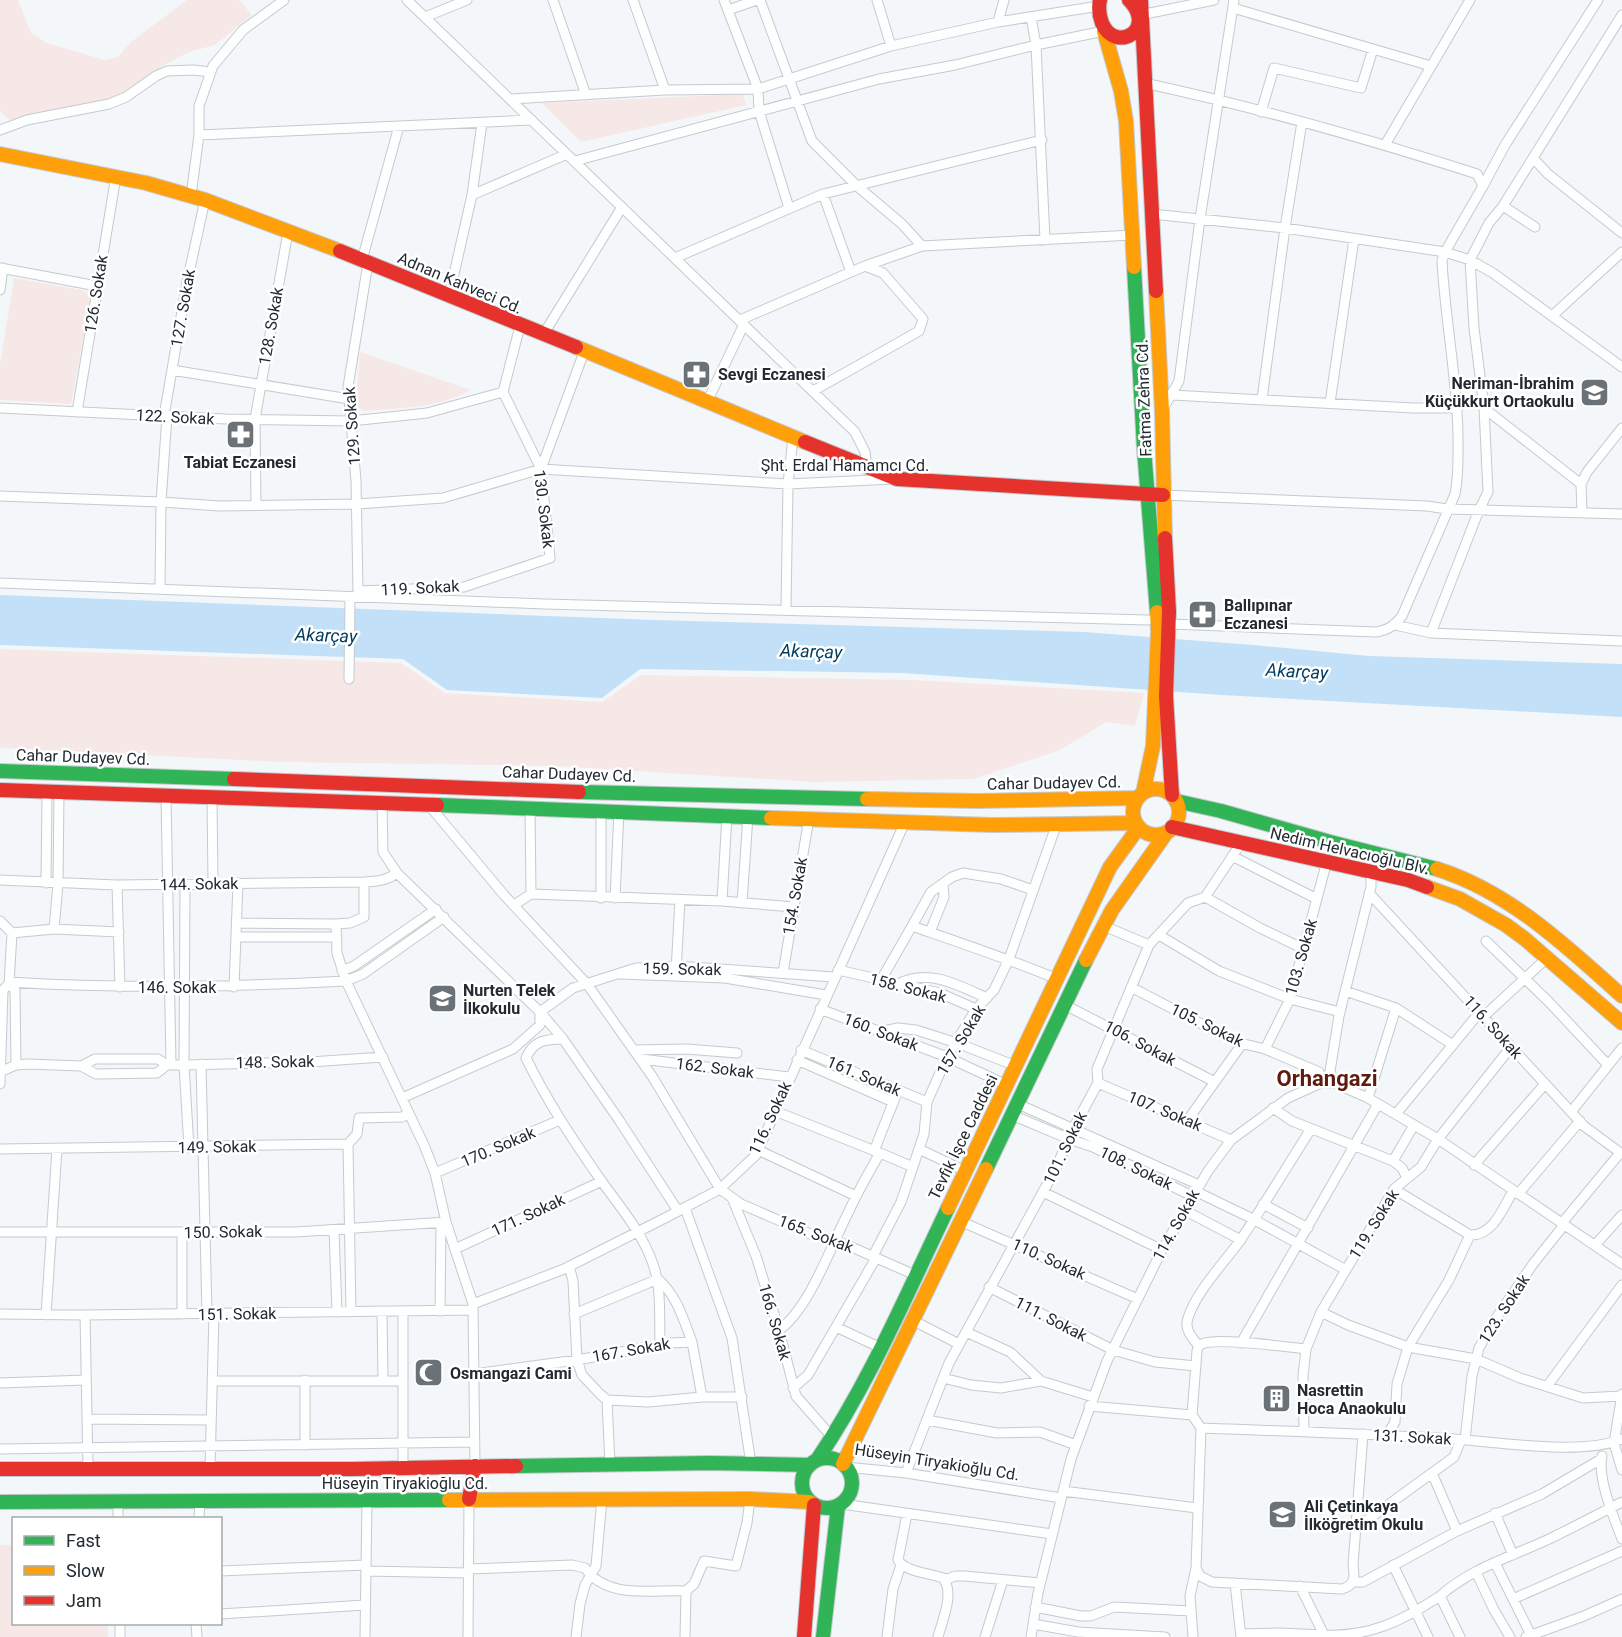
<svg xmlns="http://www.w3.org/2000/svg" width="1622" height="1637" font-family="Roboto,sans-serif">
<style>
.green{fill:#f6e8e6}
.water{fill:#c2e0f8}
.lines{fill:none;stroke-linecap:round;stroke-linejoin:round}
.street-casing{stroke:#c4cacf;stroke-width:11}
.fast-casing{stroke:#c4cacf;stroke-width:16}
.slow-casing{stroke:#c4cacf;stroke-width:16}
.jam-casing{stroke:#c4cacf;stroke-width:16}
.street{stroke:#fdfefe;stroke-width:9}
.fast{stroke:#30b455;stroke-width:14}
.slow{stroke:#ff9f0a;stroke-width:14}
.jam{stroke:#e5322d;stroke-width:14}
.labels{text-anchor:middle;dominant-baseline:central;stroke-width:5;stroke-linejoin:round;paint-order:stroke}
.street-label{font-size:16px;fill:#212a31;stroke:#fff}
.poi-label{font-size:16px;font-weight:bold;fill:#212a31;stroke:#fff;text-anchor:start}
.water-label{font-size:18px;font-style:italic;fill:#003f61;stroke:#fff}
.district-label{font-size:22px;font-weight:bold;fill:#5e1c0e;stroke:#fff}
</style>
<rect width="100%" height="100%" fill="#f4f7f9"/>
<path class="green" d="M0,0H18L31,33L47,43L105,60L118,57L131,42L187,0H239L252,15L215,45L189,52L162,66L128,93L102,102L10,120L0,111Z
M743,94L746,105L581,142L542,103Z
M14,278L92,292L71,404L0,400V364Z
M360,352L471,390C439,408 400,408 364,411L357,407L356,398Z
M0,649L401,663L445,693L602,702L641,675L914,680L1144,693L1135,726L1106,722L1060,750L973,779L814,782L556,766L281,762L0,748Z
M0,1545H13L14,1624H108V1637H0Z"/>
<path class="water" d="M0,595L654,620L1084,632L1253,645L1369,656L1622,664V717L1222,695L902,673L640,669L602,698L447,690L403,659L0,645Z"/>
<g class="lines">
<defs>
<path id="street" d="M407,0L855,432L865,452L867,468
M553,0L586,95
M633,0L665,90
M724,0L758,89L759,111L789,208
M760,0L812,141L857,186L902,224L922,246
M877,0L891,46
M1233,8L1431,66
M728,10L757,0
M1140,15L1214,0
M425,17L467,0
M1031,17L1036,45L1045,240
M998,22L1004,0
M1144,83C1256,107 1368,139 1477,174L1483,186L1445,252L1442,261C1445,319 1457,377 1458,435C1458,455 1459,474 1455,494L1402,616C1394,626 1388,630 1376,632L1170,624
M511,99L665,90L758,89L891,46L998,22L1099,6V2
M1261,112L1274,68L1361,88L1373,49
M0,130L27,120L109,104L126,97L156,76L167,71L193,70L211,72
M199,135V106L213,66L243,30L284,0
M1385,145L1470,0
M1533,158L1548,174L1622,233
M575,161L879,79L955,65L1036,45L1104,31
M1483,186L1505,145L1598,0
M823,194L851,272
M472,195L567,154
M191,196L199,135L532,120
M1503,206L1622,15
M1152,214L1285,228L1445,252L1470,260L1493,273L1622,367
M675,258L823,194L1042,140
M362,260L399,126
M368,263L348,387L356,481L358,591L464,587L550,558L541,469L503,392L520,326
M865,266L922,246L1133,235
M0,268L97,286
M0,290L3,268
M449,296L472,195L482,123
M1552,316L1622,252
M740,320L865,266L883,273L923,319L919,331L813,391
M543,335L622,207
M172,370L349,399
M1172,395L1413,408H1458
M1262,399L1285,228L1302,122
M707,402L744,324
M1330,403L1354,239
M0,408L226,419L351,421L427,413L503,392
M1484,408L1581,484
M1163,409L1179,381L1200,219L1234,0
M77,412L116,176
M164,416L187,282L205,200
M541,469L584,352
M1163,495L1427,506L1447,509L1622,514
M0,496L161,502L167,416
M256,505L255,419L288,232
M1582,512L1581,484L1587,472L1622,428
M0,583L544,604L1148,620
M160,589L161,502L220,506L357,504L443,498L541,469L788,484L894,479
M786,609L788,484L793,438
M1395,625L1431,633L1622,641
M1431,633L1479,510L1488,492L1484,408L1474,328L1470,260L1489,223L1503,206L1535,227
M349,679L350,597
M166,796L171,1065
M212,797L213,883
M382,802L383,852L397,873L540,1012L563,1039L619,1120L678,1211
M428,804L504,895L587,984L652,1076L720,1189L741,1204L815,1236L838,1241L915,1275
M530,808L531,894L722,901L793,907
M1232,856L1317,899
M0,880L117,885L364,882C377,881 386,881 397,873
M364,882V917L350,923L336,924L337,953L346,981L424,1145L435,1173L446,1222L473,1304L475,1466
M46,883L47,793
M117,885L120,987
M185,885L184,1065L189,1148
M1369,893L1584,1126L1622,1154
M1205,897L1260,928L1304,949
M601,898V810
M615,898L619,811
M722,901L727,815
M742,903L748,816
M514,905L531,894
M0,921L12,933
M237,923L336,924
M912,926L931,892L952,877L963,873L1001,879L1033,890
M1104,926L1149,945
M54,929L119,932
M930,932L944,897L943,884
M1159,935L1219,971L1290,999L1340,1012
M236,937H337
M1486,941L1549,1002L1608,1065
M838,970L940,993L976,1009
M342,971L354,966L436,909
M676,971L680,900
M783,973L809,818
M620,974L725,978L826,995
M881,980L912,926C961,943 1009,959 1057,979
M9,982C121,989 234,987 346,981L363,974L444,917
M9,984L15,990L16,1065
M898,984C929,968 958,985 987,998
M234,987L238,883
M1131,987L1236,1042L1265,1049L1319,1072
M1345,991L1396,1008L1453,1045
M1065,1005L1215,1082
M820,1009L947,1057L1007,1085
M1483,1017L1547,958
M879,1032L898,1028L916,1030L957,1043L1016,1066
M563,1039C545,1039 533,1041 526,1058C547,1101 573,1140 600,1179C620,1207 642,1232 653,1264C662,1289 659,1320 660,1346
M1265,1049L1290,999L1327,861
M634,1050L687,1049L737,1053
M801,1050L927,1102
M641,1059L789,1077
M797,1060L893,1102
M201,1064L207,1314
M81,1066L95,1059H158L167,1065H184L310,1062L383,1057
M0,1072L16,1065L28,1064L81,1066L96,1074L157,1073L167,1065
M1098,1083L1231,1140
M1334,1083L1330,1071L1339,1016L1371,887V871
M0,1084L3,990L9,984L12,933L54,929L58,884L59,793
M402,1098L513,1049L540,1025V1012L573,988L636,968L677,966L834,977
M1368,1098L1396,1008
M1018,1104L1199,1185
M1273,1108L1292,1121L1393,1161L1402,1168L1407,1178
M775,1111L880,1153C869,1172 858,1191 849,1211C832,1244 809,1309 779,1330
M1571,1112L1622,1048
M1396,1114L1479,1013
M1012,1115L1069,1139L1093,1147L1192,1196
M1187,1121L1242,1044
M348,1144L357,1134L359,1118L402,1117L409,1113
M0,1149L348,1144L351,1312
M919,1149L965,1171
M758,1150L856,1196
M874,1151L895,1098
M880,1153L913,1167
M1393,1161L1414,1125
M1474,1165L1545,1084
M435,1173L560,1120
M1394,1189L1470,1235C1493,1236 1503,1208 1513,1191
M1195,1191L1253,1219L1346,1270
M1043,1192L1162,1250
M1518,1194L1580,1121
M732,1198L756,1256L779,1330L796,1396L832,1437
M1263,1204L1308,1228
M685,1208L732,1338L751,1464
M1184,1210L1241,1240
M960,1221L1138,1299
M1562,1223L1620,1153
M334,1230L337,1312
M0,1232H296L446,1222
M182,1233V1314
M1595,1245L1622,1215
M455,1249L602,1181
M873,1256L901,1202L924,1134L927,1102L947,1057L976,1009L994,990L1009,959L1056,826
M569,1266L573,1281L577,1360L582,1375L600,1394L607,1400L648,1402L702,1397
M989,1287L1113,1350L1155,1362L1196,1366
M473,1304L564,1269L669,1216L720,1189L756,1155L905,822
M382,1311L383,1380
M440,1311L441,1223
M1321,1312L1348,1325L1408,1347L1476,1359L1520,1378L1583,1398L1621,1396
M0,1314L85,1315L473,1310
M574,1314L658,1279C677,1296 683,1318 692,1342
M46,1315L57,1149
M85,1315L88,1468
M912,1320L959,1344
M836,1327L881,1348
M966,1332L1010,1352L1041,1381
M1241,1343L1378,1104
M1199,1346C1192,1338 1184,1329 1188,1318C1196,1292 1223,1264 1239,1242C1264,1206 1287,1166 1311,1129
M1306,1349C1286,1347 1217,1337 1202,1344C1198,1346 1198,1347 1197,1351L1192,1415L1201,1428L1196,1568L1200,1576L1212,1582L1342,1589C1355,1585 1355,1578 1353,1565L1363,1434
M474,1374L577,1360L671,1343L692,1342L702,1397H742
M943,1378L971,1385L1001,1388L1041,1381L1093,1397
M305,1380V1445
M212,1381H402
M0,1383L86,1380
M1548,1385L1622,1285
M793,1388L808,1375L876,1258
M1622,1394L1614,1443L1622,1470
M607,1400L610,1465
M1089,1406L1192,1415
M87,1419L211,1420
M927,1420L997,1433L1040,1432L1076,1445
M1201,1428C1285,1431 1369,1434 1454,1439C1499,1442 1581,1456 1622,1439
M1304,1431L1303,1376L1306,1349L1321,1312L1394,1189L1421,1167L1438,1139L1511,1047
M1387,1435L1395,1422L1397,1384L1408,1347L1449,1280L1470,1235
M1465,1440L1472,1376L1479,1348L1496,1318L1533,1264L1564,1225
M0,1449L475,1442
M1602,1456C1597,1478 1614,1518 1622,1539
M403,1467V1311
M846,1467L906,1473L1061,1498
M210,1469L214,1314
M906,1473L949,1363L1056,1168L1073,1129L1098,1083L1097,1069L1149,945L1188,903L1205,897L1242,842
M1432,1473L1457,1531
M1063,1491L1197,1508
M118,1502V1518
M842,1504L1052,1534
M1495,1513L1513,1555
M907,1514L898,1560C905,1572 930,1573 943,1578C955,1593 942,1621 938,1637
M199,1518L200,1501
M1355,1529L1454,1457L1461,1440
M1495,1563L1531,1635
M1393,1565L1428,1637
M468,1569L572,1565L585,1568C607,1600 653,1589 686,1591L694,1584L704,1561L736,1566L747,1523L750,1499
M220,1571L366,1565
M366,1571L468,1573
M1476,1572L1494,1610L1510,1637
M945,1580L955,1576H965L1040,1583
M1353,1582H1363L1457,1531L1542,1494L1601,1459
M1235,1583L1241,1637
M1300,1586L1324,1635C1370,1637 1402,1621 1440,1596L1460,1637
M1440,1596C1470,1569 1510,1557 1547,1540C1572,1528 1597,1515 1622,1502
M1513,1599L1622,1551
M1035,1607L1081,1616H1091L1114,1607L1191,1611
M220,1614L365,1605
M120,1624V1637
M196,1624L197,1637
M1033,1624L1078,1632L1165,1637
M1241,1634L1279,1633L1324,1635V1637
M365,1637L367,1500
M468,1637L469,1499
M576,1637L580,1604L585,1585L596,1566L602,1499
M685,1637L686,1591
M887,1637L893,1589L901,1565
M985,1637L1003,1580
M1031,1637L1038,1593L1071,1459L1107,1361L1162,1250L1208,1171L1231,1140L1288,1098L1321,1083H1334L1368,1098L1438,1139L1622,1264
M1193,1637L1190,1596L1196,1568
M1526,1637L1584,1616L1622,1599"/>
<path id="fast" d="M1134,267L1144,449L1157,612
M0,771L234,779
M579,792L867,799
M1176,801L1221,811L1330,842L1437,869
M437,805L771,818
M986,1169L1086,960
M802 1483a25 25 0 1 1 50 0a25 25 0 1 1-50 0Z
M817,1460C870,1382 907,1293 948,1208
M516,1466L709,1463L810,1465
M0,1502L449,1500
M823,1637L838,1506"/>
<path id="slow" d="M1104,31L1121,91L1126,121L1134,267
M0,154L146,183L205,200L340,251
M1156,291L1162,411L1165,538
M576,347L805,442
M1133 812a23 23 0 1 1 46 0a23 23 0 1 1-46 0Z
M1143,793L1153,746L1158,631L1157,612
M867,799L978,801L1137,798
M771,818L992,825L1136,823
M1437,869C1510,892 1566,946 1622,996
M1427,887L1460,899L1506,925L1525,939L1622,1023
M1086,960L1112,910L1167,832
M948,1208L1110,867L1139,827
M843,1464L986,1169
M449,1500L750,1499L810,1502"/>
<path id="jam" d="M1100,0C1098,9 1099,15 1102,23C1115,54 1158,30 1129,0
M1141,0L1156,291
M340,251L576,347
M805,442L897,479L1163,495
M1165,538L1169,612L1166,696L1172,795
M234,779L579,792
M0,790L437,805
M1172,827L1408,880L1427,887
M0,1469H353L516,1466
M469,1499L475,1466
M804,1637L814,1505"/>
</defs>
<use href="#street" class="street-casing"/>
<use href="#fast" class="fast-casing"/>
<use href="#slow" class="slow-casing"/>
<use href="#jam" class="jam-casing"/>
<use href="#street" class="street"/>
<use href="#fast" class="fast"/>
<use href="#slow" class="slow"/>
<use href="#jam" class="jam"/>
</g>
<defs>
<symbol id="pharmacy-square" viewBox="-11 -11 22 22"><rect x="-9" y="-9" width="18" height="18" rx="4" fill="#6b7277" stroke="#fff"/><path d="M-2-6h4v4h4v4h-4v4h-4v-4h-4v-4h4Z" fill="#fff"/></symbol>
<symbol id="school-square" viewBox="-11 -11 22 22"><rect x="-9" y="-9" width="18" height="18" rx="4" fill="#6b7277" stroke="#fff"/><path d="M0-5L7-2L0 1L-7-2ZM-4 1L0 2.5L4 1V4Q0 6-4 4Z" fill="#fff"/></symbol>
<symbol id="mosque-square" viewBox="-11 -11 22 22"><rect x="-9" y="-9" width="18" height="18" rx="4" fill="#6b7277" stroke="#fff"/><path d="M3.5-4.9A6 6 0 1 0 3.5 4.9A5 5 0 1 1 3.5-4.9Z" fill="#fff"/></symbol>
<symbol id="building-square" viewBox="-11 -11 22 22"><rect x="-9" y="-9" width="18" height="18" rx="4" fill="#6b7277" stroke="#fff"/><path d="M-4-6H4V6H1V3H-1V6H-4ZM-2.5-4.3h1.7v1.8h-1.7ZM.8-4.3h1.7v1.8H.8ZM-2.5-1h1.7V.8h-1.7ZM.8-1h1.7V.8H.8Z" fill="#fff"/></symbol>
</defs>
<g fill-rule="evenodd">
<use href="#pharmacy-square" x="680" y="358" width="33" height="33"/>
<use href="#school-square" x="1578" y="376" width="33" height="33"/>
<use href="#pharmacy-square" x="224" y="418" width="33" height="33"/>
<use href="#pharmacy-square" x="1186" y="598" width="33" height="33"/>
<use href="#school-square" x="426" y="982" width="33" height="33"/>
<use href="#mosque-square" x="412" y="1356" width="33" height="33"/>
<use href="#building-square" x="1260" y="1382" width="33" height="33"/>
<use href="#school-square" x="1266" y="1498" width="33" height="33"/>
</g>
<g class="labels">
<g class="street-label">
<text transform="translate(460 283) rotate(23)">Adnan Kahveci Cd.</text>
<text transform="translate(96 294) rotate(-81)">126. Sokak</text>
<text transform="translate(183 308) rotate(-80)">127. Sokak</text>
<text transform="translate(271 326) rotate(-80)">128. Sokak</text>
<text transform="translate(1144 398) rotate(-92)">Fatma Zehra Cd.</text>
<text transform="translate(175 417) rotate(3)">122. Sokak</text>
<text transform="translate(352 426) rotate(-94)">129. Sokak</text>
<text x="845" y="465">Şht. Erdal Hamamcı Cd.</text>
<text transform="translate(544 509) rotate(83)">130. Sokak</text>
<text transform="translate(420 588) rotate(-3)">119. Sokak</text>
<text transform="translate(83 757) rotate(2)">Cahar Dudayev Cd.</text>
<text transform="translate(569 774) rotate(2)">Cahar Dudayev Cd.</text>
<text transform="translate(1054 783) rotate(-1)">Cahar Dudayev Cd.</text>
<text transform="translate(1350 851) rotate(13)">Nedim Helvacıoğlu Blv.</text>
<text transform="translate(199 884) rotate(-1)">144. Sokak</text>
<text transform="translate(795 896) rotate(-80)">154. Sokak</text>
<text transform="translate(1301 957) rotate(-74)">103. Sokak</text>
<text transform="translate(682 969) rotate(1)">159. Sokak</text>
<text x="177" y="987">146. Sokak</text>
<text transform="translate(908 988) rotate(14)">158. Sokak</text>
<text transform="translate(1207 1025) rotate(26)">105. Sokak</text>
<text transform="translate(1493 1027) rotate(48)">116. Sokak</text>
<text transform="translate(881 1032) rotate(21)">160. Sokak</text>
<text transform="translate(961 1040) rotate(-59)">157. Sokak</text>
<text transform="translate(1140 1043) rotate(28)">106. Sokak</text>
<text transform="translate(275 1062) rotate(-1)">148. Sokak</text>
<text transform="translate(715 1068) rotate(7)">162. Sokak</text>
<text transform="translate(864 1076) rotate(23)">161. Sokak</text>
<text transform="translate(1165 1111) rotate(23)">107. Sokak</text>
<text transform="translate(770 1118) rotate(-65)">116. Sokak</text>
<text transform="translate(963 1137) rotate(-64)">Tevfik İşce Caddesi</text>
<text transform="translate(217 1147) rotate(-1)">149. Sokak</text>
<text transform="translate(498 1147) rotate(-23)">170. Sokak</text>
<text transform="translate(1065 1148) rotate(-64)">101. Sokak</text>
<text transform="translate(1136 1168) rotate(26)">108. Sokak</text>
<text transform="translate(528 1215) rotate(-25)">171. Sokak</text>
<text transform="translate(1374 1224) rotate(-58)">119. Sokak</text>
<text transform="translate(1176 1225) rotate(-61)">114. Sokak</text>
<text transform="translate(223 1232) rotate(-1)">150. Sokak</text>
<text transform="translate(816 1234) rotate(21)">165. Sokak</text>
<text transform="translate(1049 1259) rotate(24)">110. Sokak</text>
<text transform="translate(1504 1309) rotate(-57)">123. Sokak</text>
<text transform="translate(237 1314) rotate(-1)">151. Sokak</text>
<text transform="translate(1051 1319) rotate(27)">111. Sokak</text>
<text transform="translate(775 1322) rotate(74)">166. Sokak</text>
<text transform="translate(631 1350) rotate(-10)">167. Sokak</text>
<text transform="translate(1412 1437) rotate(3)">131. Sokak</text>
<text transform="translate(937 1462) rotate(9)">Hüseyin Tiryakioğlu Cd.</text>
<text x="405" y="1483">Hüseyin Tiryakioğlu Cd.</text>
</g>
<g class="poi-label">
<text x="718" y="374">Sevgi Eczanesi</text>
<text x="1574" y="383" text-anchor="end">Neriman-İbrahim<tspan x="1574" dy="18">Küçükkurt Ortaokulu</tspan></text>
<text x="240" y="462" text-anchor="middle">Tabiat Eczanesi</text>
<text x="1224" y="605">Ballıpınar<tspan x="1224" dy="18">Eczanesi</tspan></text>
<text x="463" y="990">Nurten Telek<tspan x="463" dy="18">İlkokulu</tspan></text>
<text x="450" y="1373">Osmangazi Cami</text>
<text x="1297" y="1390">Nasrettin<tspan x="1297" dy="18">Hoca Anaokulu</tspan></text>
<text x="1304" y="1506">Ali Çetinkaya<tspan x="1304" dy="18">İlköğretim Okulu</tspan></text>
</g>
<g class="water-label">
<text transform="translate(326 635) rotate(2)">Akarçay</text>
<text transform="translate(811 651) rotate(2)">Akarçay</text>
<text transform="translate(1297 671) rotate(3)">Akarçay</text>
</g>
<g class="district-label">
<text x="1327" y="1078">Orhangazi</text>
</g>
</g>
<rect x="12" y="1517" width="210" height="108" fill="#ffffff" stroke="#a6aaad" stroke-width="1.5"/>
<rect x="24" y="1536" width="30" height="9" fill="#30b455" stroke="#a6aaad" stroke-width="1.5"/>
<text x="66" y="1547" font-size="18" fill="#212a31">Fast</text>
<rect x="24" y="1566" width="30" height="9" fill="#ff9f0a" stroke="#a6aaad" stroke-width="1.5"/>
<text x="66" y="1577" font-size="18" fill="#212a31">Slow</text>
<rect x="24" y="1596" width="30" height="9" fill="#e5322d" stroke="#a6aaad" stroke-width="1.5"/>
<text x="66" y="1607" font-size="18" fill="#212a31">Jam</text>
</svg>
